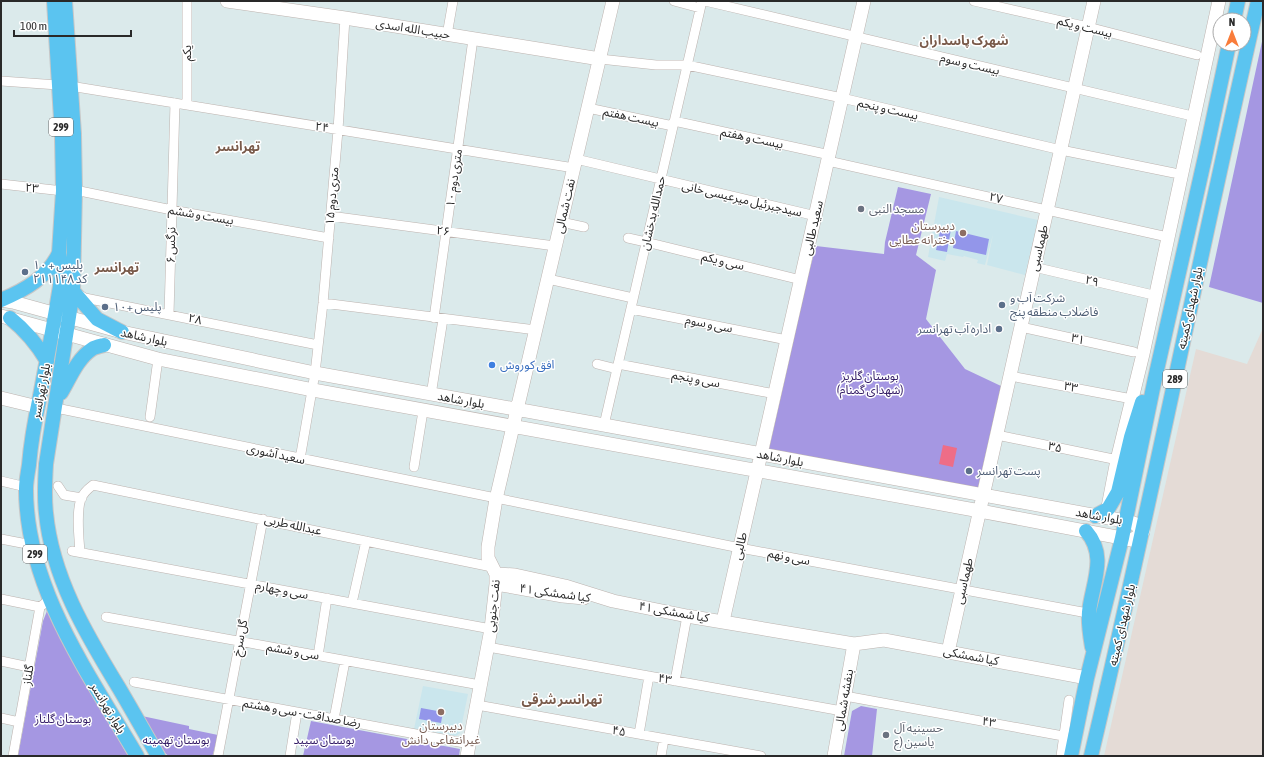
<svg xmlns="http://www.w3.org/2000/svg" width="1264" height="757" font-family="'Asap Condensed','Noto Sans Arabic',sans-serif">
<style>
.education{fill:#cae6ed}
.airport{fill:#e4dbd6}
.green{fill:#a597e2}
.pitch{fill:#9396ea}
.water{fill:#ee6d87}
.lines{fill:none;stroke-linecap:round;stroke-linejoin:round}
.street-casing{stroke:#bdb3af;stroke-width:10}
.secondary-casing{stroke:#bdb3af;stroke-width:14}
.primary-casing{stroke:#c7c7c7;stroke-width:16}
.street{stroke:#fff;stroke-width:9}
.secondary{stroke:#fff;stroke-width:13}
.primary{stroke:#5bc4f0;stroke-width:14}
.worship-dot{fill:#6b7280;stroke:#fff;stroke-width:1.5}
.education-dot{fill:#8d6e63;stroke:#fff;stroke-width:1.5}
.service-dot{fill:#5c6f8a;stroke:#fff;stroke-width:1.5}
.shop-dot{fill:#3f7fe0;stroke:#fff;stroke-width:1.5}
.labels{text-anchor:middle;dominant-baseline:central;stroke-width:3;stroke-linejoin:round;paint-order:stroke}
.shield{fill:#fff;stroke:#696969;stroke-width:1}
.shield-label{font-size:11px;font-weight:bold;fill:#292929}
.street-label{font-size:12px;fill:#292929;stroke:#fff}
.worship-label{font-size:12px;fill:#5b616d;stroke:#fff;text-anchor:start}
.education-label{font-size:12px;fill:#785e54;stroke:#fff;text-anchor:end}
.service-label{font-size:12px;fill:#4e5e75;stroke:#fff;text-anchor:start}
.shop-label{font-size:12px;fill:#366cbe;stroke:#fff;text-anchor:start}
.park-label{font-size:12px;fill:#321a65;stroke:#fff}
.neighbourhood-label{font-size:13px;font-weight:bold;fill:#795a4a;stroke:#fff}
</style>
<rect width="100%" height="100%" fill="#dbeaeb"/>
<path class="education" d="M939,197L1038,220L1025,275L987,265L993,234L985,265L977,263L978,260L964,256L963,257L947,254L945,261L928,257Z
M423,686L468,694L460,733L456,736L414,729Z"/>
<path class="airport" d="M1263,328V756H1104L1196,349L1247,364Z"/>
<path class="green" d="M1263,37V303L1209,287Z
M898,187L931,194L916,255L936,270L926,319L965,369L1001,386L978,488L769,449L809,272L816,246L884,254L885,242Z
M47,611L74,664L128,756H18L43,621Z
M861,706L877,709L872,756H844L852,711Z
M142,716L189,726V729L218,735L213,754L212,756H169L166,754Z
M311,721L460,749L459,756H303Z"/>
<path class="pitch" d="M941,227L951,229L947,252L936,250Z
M956,231L989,239L986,255L953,248Z
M421,708L443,712L441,723L419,719Z"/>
<path class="water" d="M943,445L957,448L953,467L939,464Z"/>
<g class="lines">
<defs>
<path id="street" d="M674,1L700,8
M705,1L1188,115
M974,1L1088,27L1197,55
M447,35L453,1
M600,59L656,65H687L842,98L1061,150L1174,173
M1,81L58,85
M70,86L574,168
M187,105V1
M588,108L673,126
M674,121L830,155
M576,159L816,216
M828,161L1163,236
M1,184L63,191
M75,190L172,210L329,238
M330,216L555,246
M561,222L584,227
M628,238L646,242
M646,242L801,280
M1034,267L1149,294
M548,279L633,298
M80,295L85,298L318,345
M323,303L536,330
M631,309L787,340
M169,314L175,103
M434,318L473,39
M1021,327L1134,352
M597,364L617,369
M618,364L775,394
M1010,376L1132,399
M431,395L443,319
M56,408L740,548L1082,612
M150,417L158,359
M604,425L702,1
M997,435L1113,459
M300,459L315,373L323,303L338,130L345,18
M414,467L423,411
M1,481L26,487
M58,486L64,495L82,498
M1,539L32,545
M72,551L491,629
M80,552C79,538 76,512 81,499C83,493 89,488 93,485L492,567
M1,599L40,607
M352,603L366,541
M106,617L480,685
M488,647L842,711
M318,656L327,598
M1,661L29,667
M675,681L687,616
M134,682L470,744
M845,696L1063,736
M477,705L761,756
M1,718L19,722
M334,719L345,661
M639,734L649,676
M13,756L40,607L50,599
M218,756L263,519
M290,756L297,712
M661,756L664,739
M1061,756L1069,700"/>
<path id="secondary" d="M227,1L345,18L600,59
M1,300L13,302L122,332L315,373L604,425L1125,521L1134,523L1143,532L1132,540L980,511L313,390L158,359L1,316
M1,398L38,407
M1108,507L1117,460L1143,354L1219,1
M496,574L515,575L565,586L613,601L687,616L854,644L884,640L1087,678
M496,584L563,596L584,598
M723,621L864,1
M948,652L1094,1
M467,756L491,629L496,584V574L488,558V547L496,499L613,1
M834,756L854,644"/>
<path id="primary" d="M54,1L62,136L63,191L59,253L61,267L60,286C54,323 47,359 40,396C35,419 31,441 29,465C28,472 26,481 26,489C26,588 89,674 137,756
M65,1L74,134L75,190L73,291L46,464C45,481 44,497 46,513C52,577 86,634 119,688C132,710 145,733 158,756
M1234,20L1238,1
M73,291L97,319L122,332
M1,300C25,290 48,277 59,253
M10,318C25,330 37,344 47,361
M61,393C70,378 77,359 92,349C95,347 100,346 104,345
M1095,516L1108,509L1118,492L1131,437L1142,402
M1086,531C1108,556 1092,584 1089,612C1088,624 1090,635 1092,647
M1071,756L1087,678L1122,538L1154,383L1205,157L1229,44
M1091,756C1151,505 1200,252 1258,1"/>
</defs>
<use href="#street" class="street-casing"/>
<use href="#secondary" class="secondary-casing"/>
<use href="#primary" class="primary-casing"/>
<use href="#street" class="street"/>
<use href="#secondary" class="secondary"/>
<use href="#primary" class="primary"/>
</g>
<g class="worship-dot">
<circle cx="861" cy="209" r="4"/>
<circle cx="886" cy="735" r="4"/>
</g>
<g class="education-dot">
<circle cx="963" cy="233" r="4"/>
<circle cx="441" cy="712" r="4"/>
</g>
<g class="service-dot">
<circle cx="25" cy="272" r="4"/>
<circle cx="1002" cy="305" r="4"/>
<circle cx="105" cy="307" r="4"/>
<circle cx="999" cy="329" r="4"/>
<circle cx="969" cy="471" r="4"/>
</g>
<circle class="shop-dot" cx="492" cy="365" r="4"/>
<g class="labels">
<g class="shield">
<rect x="49" y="118" width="24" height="18" rx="3"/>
<rect x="1163" y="370" width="24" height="18" rx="3"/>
<rect x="23" y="545" width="24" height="18" rx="3"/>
</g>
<g class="shield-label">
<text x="61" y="127">299</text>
<text x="1175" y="379">289</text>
<text x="35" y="554">299</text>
</g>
<g class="street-label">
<text transform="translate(1085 27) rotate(14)">بیست و یکم</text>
<text transform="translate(413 29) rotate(9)">حبیب الله اسدی</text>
<text transform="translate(187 53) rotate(-90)">یکم</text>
<text transform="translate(970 64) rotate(13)">بیست و سوم</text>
<text transform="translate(888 109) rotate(13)">بیست و پنجم</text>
<text transform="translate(631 117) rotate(12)">بیست هفتم</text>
<text transform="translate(322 127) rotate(9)">۲۴</text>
<text transform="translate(752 138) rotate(12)">بیست و هفتم</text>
<text transform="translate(454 178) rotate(-82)">۱۰ متری دوم</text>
<text transform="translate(32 188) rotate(6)">۲۳</text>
<text transform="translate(332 196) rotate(-85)">۱۵ متری دوم</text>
<text transform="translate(996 198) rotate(13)">۲۷</text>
<text transform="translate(742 199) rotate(13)">سیدجبرئیل میرعیسی خانی</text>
<text transform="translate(565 206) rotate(-77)">نفت شمالی</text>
<text transform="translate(653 213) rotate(-77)">حمدالله بدخشان</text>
<text transform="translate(201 215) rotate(10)">بیست و ششم</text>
<text transform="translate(813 228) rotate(-77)">سعید طالبی</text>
<text transform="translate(443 231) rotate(8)">۲۶</text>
<text transform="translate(171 245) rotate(-89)">نرگس ۶</text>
<text transform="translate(1039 248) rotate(-77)">طهماسبی</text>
<text transform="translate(723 261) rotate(14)">سی و یکم</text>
<text transform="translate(1092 281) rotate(13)">۲۹</text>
<text transform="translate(1190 308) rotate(-78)">بلوار شهدای کمیته</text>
<text transform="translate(195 319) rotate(12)">۲۸</text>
<text transform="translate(709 324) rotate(11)">سی و سوم</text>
<text transform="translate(144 337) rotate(12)">بلوار شاهد</text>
<text transform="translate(1078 339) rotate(13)">۳۱</text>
<text transform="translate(696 379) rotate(11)">سی و پنجم</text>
<text transform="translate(1071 387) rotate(11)">۳۳</text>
<text transform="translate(41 391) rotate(-79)">بلوار تهرانسر</text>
<text transform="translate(461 400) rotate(10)">بلوار شاهد</text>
<text transform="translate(1055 447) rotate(12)">۳۵</text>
<text transform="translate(276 454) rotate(12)">سعید آشوری</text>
<text transform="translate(780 458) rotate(11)">بلوار شاهد</text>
<text transform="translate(1099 516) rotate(10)">بلوار شاهد</text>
<text transform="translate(293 525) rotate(12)">عبدالله طربی</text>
<text transform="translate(740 546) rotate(-77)">طالبی</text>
<text transform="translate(789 557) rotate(11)">سی و نهم</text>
<text transform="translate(964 581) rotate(-77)">طهماسبی</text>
<text transform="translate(282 590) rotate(11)">سی و چهارم</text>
<text transform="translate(555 593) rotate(8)">کیا شمشکی ۴۱</text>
<text transform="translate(493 606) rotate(-84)">نفت جنوبی</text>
<text transform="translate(674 612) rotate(10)">۴۱ کیا شمشکی</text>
<text transform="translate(1122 625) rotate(-77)">بلوار شهدای کمیته</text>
<text transform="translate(240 638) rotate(-79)">گل سرخ</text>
<text transform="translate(293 651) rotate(10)">سی و ششم</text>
<text transform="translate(971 656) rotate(11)">کیا شمشکی</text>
<text transform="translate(28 675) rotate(-80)">گلناز</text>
<text transform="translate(665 679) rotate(10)">۴۳</text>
<text transform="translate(844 700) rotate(-80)">بنفشه شمالی</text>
<text transform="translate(108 708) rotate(59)">بلوار تهرانسر</text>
<text transform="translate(302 713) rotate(10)">رضا صداقت - سی و هشتم</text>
<text transform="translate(989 722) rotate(10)">۴۳</text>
<text transform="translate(619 731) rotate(10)">۴۵</text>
</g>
<g class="worship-label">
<text x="869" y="209">مسجد النبی</text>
<text x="894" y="728">حسینیه آل<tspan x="894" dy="14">یاسین (ع</tspan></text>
</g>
<g class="education-label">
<text x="955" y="226">دبیرستان<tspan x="955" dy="14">دخترانه عطایی</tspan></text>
<text x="441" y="726" text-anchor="middle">دبیرستان<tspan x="441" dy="14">غیرانتفاعی دانش</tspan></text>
</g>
<g class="service-label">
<text x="33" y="265">پلیس + ۱۰<tspan x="33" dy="14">کد ۲۱۱۱۴۸</tspan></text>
<text x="1010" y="298">شرکت آب و<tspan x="1010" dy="14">فاضلاب منطقه پنج</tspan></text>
<text x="113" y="307">پلیس +۱۰</text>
<text x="991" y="329" text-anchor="end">اداره آب تهرانسر</text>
<text x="977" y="471">پست تهرانسر</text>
</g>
<g class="shop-label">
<text x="500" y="365">افق کوروش</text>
</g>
<g class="park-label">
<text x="870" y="376">بوستان گلریز<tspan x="870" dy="14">(شهدای گمنام)</tspan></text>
<text x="63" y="719">بوستان گلناز</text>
<text x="176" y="740">بوستان تهمینه</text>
<text x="324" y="740">بوستان سپید</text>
</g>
<g class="neighbourhood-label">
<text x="964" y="40">شهرک پاسداران</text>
<text x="238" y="146">تهرانسر</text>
<text x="117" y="267">تهرانسر</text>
<text x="562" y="699">تهرانسر شرقی</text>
</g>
</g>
<rect width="1264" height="757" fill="none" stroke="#292929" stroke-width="4"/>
<g transform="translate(1232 32)"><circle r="19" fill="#ffffff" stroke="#a9a9a9"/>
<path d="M0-3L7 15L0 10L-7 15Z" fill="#f97c3a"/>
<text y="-6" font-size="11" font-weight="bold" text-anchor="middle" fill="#292929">N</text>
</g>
<path d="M14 30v6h117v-6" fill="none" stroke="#292929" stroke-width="2"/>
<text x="20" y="30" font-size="12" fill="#292929" stroke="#ffffff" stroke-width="3" paint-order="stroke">100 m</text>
</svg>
